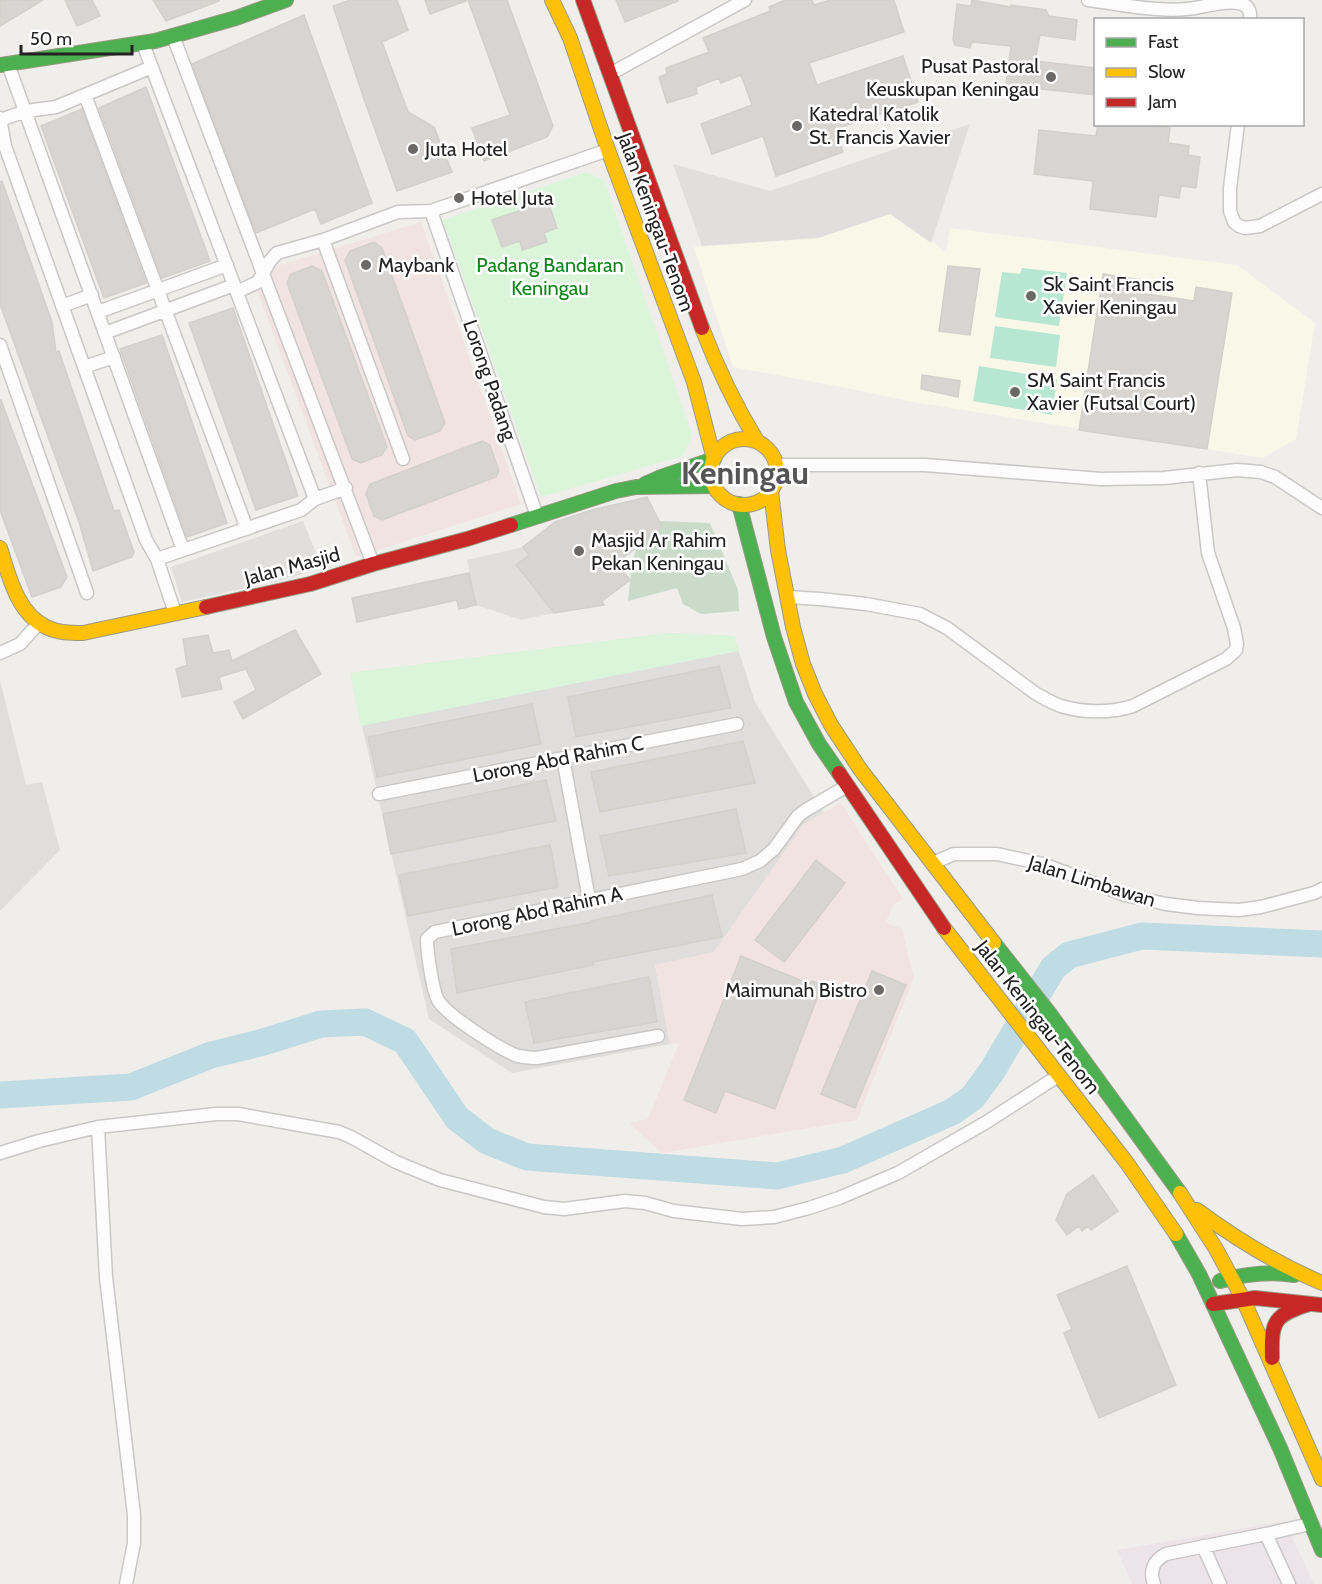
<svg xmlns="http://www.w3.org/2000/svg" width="1322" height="1584" font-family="Cabin,sans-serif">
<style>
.residential{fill:#dfdedc}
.commercial{fill:#f1e3e1}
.industrial{fill:#ede4e9}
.education{fill:#f8f7e8}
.cemetery{fill:#cadbca}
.park{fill:#daf5da}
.pitch{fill:#b7e6d2}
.parking{fill:#e0dfde}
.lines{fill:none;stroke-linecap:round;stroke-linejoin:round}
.river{stroke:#bfdbe3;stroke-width:27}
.building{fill:#d7d4d2;stroke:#d3d0cc;stroke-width:1.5}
.street-casing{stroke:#c9c8c7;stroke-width:15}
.fast-casing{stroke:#999a82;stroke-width:16}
.slow-casing{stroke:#999a82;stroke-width:16}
.jam-casing{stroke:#999a82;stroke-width:16}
.street{stroke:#fdfcfc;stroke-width:12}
.fast{stroke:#4caf50;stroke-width:14}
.slow{stroke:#ffc107;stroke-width:14}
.jam{stroke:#c62828;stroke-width:14}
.poi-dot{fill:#6a6968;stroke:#fff;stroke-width:2}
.labels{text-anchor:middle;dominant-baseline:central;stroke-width:5;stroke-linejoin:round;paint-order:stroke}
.poi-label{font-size:20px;fill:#222;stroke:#fff;text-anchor:start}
.street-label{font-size:20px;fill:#222;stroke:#fff}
.park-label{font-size:20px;fill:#0c8416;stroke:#fff}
.town-label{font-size:32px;font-weight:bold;fill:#555;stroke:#fff}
</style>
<rect width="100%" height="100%" fill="#f0eeeb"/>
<path class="residential" d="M669,633L734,636L755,702L824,813L804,824L714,952L655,965L670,1044L512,1073L429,1019L350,673Z
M0,680L26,785L42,782L60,850L0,911Z"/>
<path class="commercial" d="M421,222L521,504L356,557L251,274Z
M841,803L903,899L893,905L886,922L902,929L914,978L857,1120L662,1153L629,1123L648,1119L679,1043L670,1044L655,965L714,952L804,824Z"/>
<path class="industrial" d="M1285,1521L1314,1584H1132L1117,1550Z"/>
<path class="education" d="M890,214L946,252L950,228L1237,265L1315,323L1296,439L1263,458L913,402L852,389L733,367L694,247L818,238Z"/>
<path class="cemetery" d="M659,521L710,523L738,590L739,611L701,614L683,604L677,588L628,601L632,562L637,547L662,527Z"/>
<path class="park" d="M586,172L604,180L692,435L683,456L541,497L443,220Z
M669,633L734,636L739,651L361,726L350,673Z"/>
<path class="pitch" d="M1022,268L1067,273L1059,326L995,317L1002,272L1020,274Z
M995,326L1060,335L1056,367L990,358Z
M979,366L1057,379L1052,415L973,401Z"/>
<path class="parking" d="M970,124L931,243L890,214L818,238L702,246L673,164L770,191Z
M303,521L322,568L278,581L182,602L171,567Z
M523,547L529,555L554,613L521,620L476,605L467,560Z"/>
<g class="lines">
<path class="river" d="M0,1095L131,1087L211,1055L260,1043L321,1024L365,1022L405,1041L457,1118L487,1141L527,1157L777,1176L843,1160L952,1112L973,1097L992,1071L1053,968L1069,955L1142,936L1322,944"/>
</g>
<path class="building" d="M0,0H43L0,26Z
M65,0H92L100,16L77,26Z
M153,0H219V1L166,21Z
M350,0H397L408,30L382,42L408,112L434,127L452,172L397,191L364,99L333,6Z
M425,0H465L466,1L430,14Z
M468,0H507L553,126L547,137L484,161L472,128L510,115Z
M616,0H678V1L625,22Z
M785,0H812L814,5L830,0H894L904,32L809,63L817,85L903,56L918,102L835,129L843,152L776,176L763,136L712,154L701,124L752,105L741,75L721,83L719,78L696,87L697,94L667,103L659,77L667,74L666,68L709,52L703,38L770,11L769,7Z
M972,0L1011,7V5L1046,10L1049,16L1077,20L1075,40L1040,35L1035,61L1095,68V95L1006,85L1011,46L972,42L970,48L955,45L953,40L957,4L971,6Z
M304,15L372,203L321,224L315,209L256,233L192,64Z
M146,87L210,261L162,278L99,108Z
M82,109L146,283L104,298L41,126Z
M1098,124H1137L1170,128L1168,143L1189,146L1188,155L1200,157L1196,188L1181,186L1179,198L1159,195L1156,217L1090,209L1093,181L1034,174L1039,130L1096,136Z
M2,181L52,322L56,352L59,351L114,511L119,510L134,552L132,557L93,571L79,522L0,304V182Z
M548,201L557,228L544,233L547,242L522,250L520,241L502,247L492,220Z
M374,242L382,248L445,423L440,431L415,440L408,436L345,260L350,251Z
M312,266L322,271L387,447L382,455L361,463L352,459L287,283L291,274Z
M948,266L980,269L970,335L939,331Z
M1103,274L1142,280L1140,293L1194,301L1196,287L1232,293L1207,449L1079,430Z
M233,308L298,496L256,510L189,323Z
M162,335L227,523L187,537L120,349Z
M922,375L960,381L958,397L921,389Z
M0,400H1L67,577L61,587L32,597L0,510Z
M482,441L490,445L499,471L496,477L382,520L374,516L366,494L370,484Z
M647,497L662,527L617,563L630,580L602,601L604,605L554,613L516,565L529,555L523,547L555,522L592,510Z
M469,573L476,605L459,609L457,600L357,622L352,598Z
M295,630L321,674L243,719L234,702L256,690L246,669L219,677L222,689L182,697L176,669L187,665L183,639L208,635L213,653L229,650L232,661Z
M719,666L731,708L576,737L568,697Z
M532,704L541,744L377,777L368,737Z
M743,741L755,783L600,812L591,772Z
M546,780L556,821L391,854L383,814Z
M736,809L746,853L609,876L600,836Z
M550,845L558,887L408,916L399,875Z
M816,860L845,883L784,962L755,940Z
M712,895L722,937L593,962V965L457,993L451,949L592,922L591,921Z
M741,956L810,984L812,981L822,985L775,1109L725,1091L716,1113L684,1100Z
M872,971L906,985L855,1108L821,1094Z
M649,977L657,1022L534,1043L525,1002Z
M1093,1175L1118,1211L1091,1230L1088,1226L1082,1231L1079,1226L1067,1235L1056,1220L1067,1194Z
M1127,1266L1176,1385L1099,1418L1064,1333L1072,1329L1057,1295Z"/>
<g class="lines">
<defs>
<path id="street" d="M1088,0C1120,4 1154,12 1187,9C1202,8 1223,0 1238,3C1248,4 1251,11 1250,20
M173,36L373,564
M143,44L315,499
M8,64L183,550
M610,74L745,0
M85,95L247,529
M0,118L5,146L146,540L157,559L175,613
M0,120L26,111L56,107L152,67
M1238,124L1230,188V211L1234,222L1239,226L1245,228L1260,226L1322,194
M431,211L537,516
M323,240L403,459
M237,292L258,282L270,261L277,253L323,240L398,212L431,211L608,150
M62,306L92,295
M98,312L227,265
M105,333L234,285
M0,345L87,593
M84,367L114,357
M776,465H925L1101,479L1164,478L1237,470L1261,472L1275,477L1322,508
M157,559L301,510L315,499L346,488
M788,597L820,599L866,604L920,614L947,628L1035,693C1044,698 1052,703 1061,706C1084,713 1111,713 1133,706L1226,659L1236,650L1237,644L1234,628L1208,553L1199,473
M0,653L20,644L38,624
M563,758L589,899
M379,794L737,724
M933,863L954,854H997L1043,864L1125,895L1166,904L1198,908L1239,910L1261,907L1314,893L1322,889
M658,1036L537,1058C531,1058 524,1057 518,1056C501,1050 446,1015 438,1000C432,989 427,951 427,939L435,932L742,869L760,861L774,849L798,816L806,810L847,786
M98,1127L106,1277L134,1515V1543L126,1584
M0,1153L39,1141L98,1127L216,1114H238L339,1132L351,1137L396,1162L440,1180L544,1207L564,1209L625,1201L645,1203L674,1211L742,1219L774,1217L809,1208L839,1198L898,1173L985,1123L1058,1076
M1203,1546L1220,1584
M1154,1584C1149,1571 1154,1560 1166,1554L1266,1534
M1289,1584L1266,1534L1310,1524"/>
<path id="fast" d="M0,65L155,41L236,18L286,0
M645,484L661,477L714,459
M739,504L774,637L796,702L819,744L839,773
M511,525L616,491L636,487L715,486
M994,943L1050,1014L1180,1193
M1176,1234L1199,1274L1280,1448L1322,1550
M1220,1281C1245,1274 1268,1271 1294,1275"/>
<path id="slow" d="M552,0L570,38L608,150L694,382L714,459
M702,328C717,367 735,405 757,441
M711 472a33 33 0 1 1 66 0a33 33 0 1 1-66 0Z
M771,491L778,550L793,627L803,664L815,694L831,725L860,769L994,943
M0,548C9,576 17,613 46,627C58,633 71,633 83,633L206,607
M944,928L1127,1163L1176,1234
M1180,1193L1216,1249L1243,1299L1322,1479
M1197,1210C1236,1239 1277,1264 1322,1283"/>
<path id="jam" d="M583,0L702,328
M206,607L310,584L373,564L467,539L511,525
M839,773L944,928
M1213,1304L1255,1298L1322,1305
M1272,1358C1271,1321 1274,1315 1309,1304"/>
</defs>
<use href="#street" class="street-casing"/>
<use href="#fast" class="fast-casing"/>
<use href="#slow" class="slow-casing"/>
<use href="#jam" class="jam-casing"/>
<use href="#street" class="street"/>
<use href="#fast" class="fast"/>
<use href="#slow" class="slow"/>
<use href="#jam" class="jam"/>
</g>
<g class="poi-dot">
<circle cx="1051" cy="77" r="6"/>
<circle cx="797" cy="126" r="6"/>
<circle cx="413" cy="149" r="6"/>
<circle cx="459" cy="198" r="6"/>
<circle cx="366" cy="265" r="6"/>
<circle cx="1031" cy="296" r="6"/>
<circle cx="1015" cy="392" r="6"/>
<circle cx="579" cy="551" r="6"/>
<circle cx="879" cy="990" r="6"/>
</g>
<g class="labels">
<g class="poi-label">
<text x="1039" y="66" text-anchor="end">Pusat Pastoral<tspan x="1039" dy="23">Keuskupan Keningau</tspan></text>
<text x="809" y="114">Katedral Katolik<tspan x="809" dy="23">St. Francis Xavier</tspan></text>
<text x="425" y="149">Juta Hotel</text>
<text x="471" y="198">Hotel Juta</text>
<text x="378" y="265">Maybank</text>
<text x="1043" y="284">Sk Saint Francis<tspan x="1043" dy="23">Xavier Keningau</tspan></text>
<text x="1027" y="380">SM Saint Francis<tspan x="1027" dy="23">Xavier (Futsal Court)</tspan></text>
<text x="591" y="540">Masjid Ar Rahim<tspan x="591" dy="23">Pekan Keningau</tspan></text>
<text x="867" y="990" text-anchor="end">Maimunah Bistro</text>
</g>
<g class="street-label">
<text transform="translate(656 222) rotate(70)">Jalan Keningau-Tenom</text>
<text transform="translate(490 380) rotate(71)">Lorong Padang</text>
<text transform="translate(292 566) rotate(-15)">Jalan Masjid</text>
<text transform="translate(558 759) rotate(-11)">Lorong Abd Rahim C</text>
<text transform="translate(1092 881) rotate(17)">Jalan Limbawan</text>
<text transform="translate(537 911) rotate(-12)">Lorong Abd Rahim A</text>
<text transform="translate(1038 1017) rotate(52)">Jalan Keningau-Tenom</text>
</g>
<g class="park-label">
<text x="550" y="265">Padang Bandaran<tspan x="550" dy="23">Keningau</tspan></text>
</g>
<g class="town-label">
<text x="745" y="472">Keningau</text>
</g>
</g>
<rect x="1094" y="18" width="210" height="108" fill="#ffffff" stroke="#a7a7a7" stroke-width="1.5"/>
<rect x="1106" y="38" width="30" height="9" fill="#4caf50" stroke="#a7a7a7" stroke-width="1.5"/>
<text x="1148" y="48" font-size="18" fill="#222222">Fast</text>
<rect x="1106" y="68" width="30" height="9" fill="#ffc107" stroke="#a7a7a7" stroke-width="1.5"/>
<text x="1148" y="78" font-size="18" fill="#222222">Slow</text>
<rect x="1106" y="98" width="30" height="9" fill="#c62828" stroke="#a7a7a7" stroke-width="1.5"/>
<text x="1148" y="108" font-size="18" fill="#222222">Jam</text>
<path d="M21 45v9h111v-9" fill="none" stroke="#222222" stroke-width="3"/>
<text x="30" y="45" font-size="18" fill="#222222" stroke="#ffffff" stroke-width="4.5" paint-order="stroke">50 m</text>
</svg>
